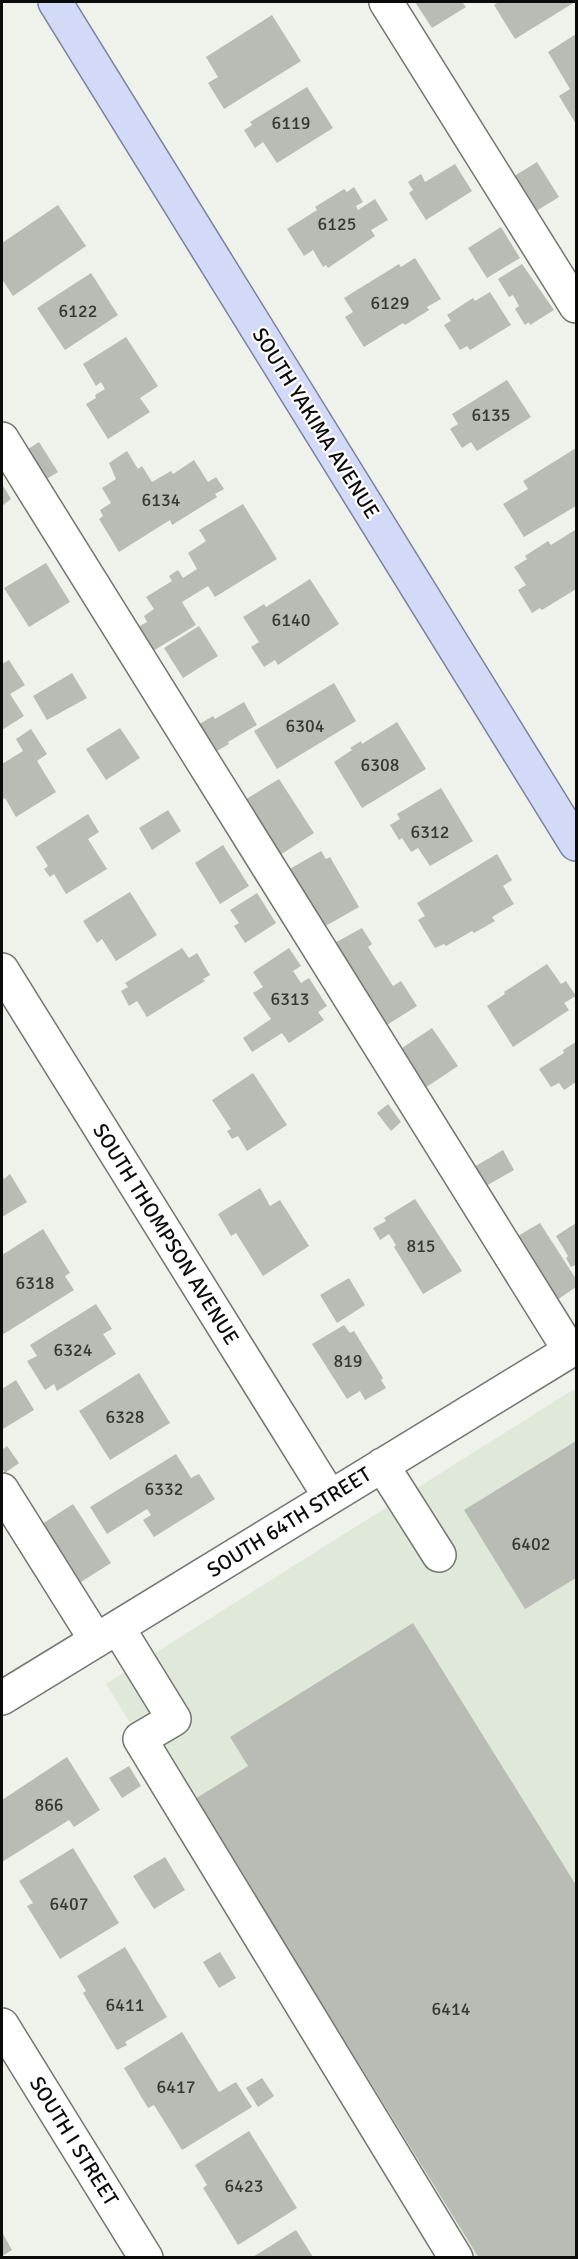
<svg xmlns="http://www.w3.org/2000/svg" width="578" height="2259" font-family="Signika,sans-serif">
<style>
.built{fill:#e0e8d9}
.building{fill:#b8bcb4}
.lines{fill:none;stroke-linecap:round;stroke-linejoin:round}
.minor-casing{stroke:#72766f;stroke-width:36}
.major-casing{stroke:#7a82a0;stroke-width:36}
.minor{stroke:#fff;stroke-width:33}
.major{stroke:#d3daf7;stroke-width:33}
.labels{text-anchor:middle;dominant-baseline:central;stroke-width:4.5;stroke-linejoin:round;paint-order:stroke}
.number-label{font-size:18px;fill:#363834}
.street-label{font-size:21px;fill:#0b0c09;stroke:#fff}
</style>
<rect width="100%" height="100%" fill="#eef2ea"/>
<path class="built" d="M576,1388V2257H462L106,1684Z"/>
<path class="building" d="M415,2H462L466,7L432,28Z
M499,2H575L515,39L494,5Z
M272,15L301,61L224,109L208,83L218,77L206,57Z
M576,34V124L559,96L570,89L548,52Z
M307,87L333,128L277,163L263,142L255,148L244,130L252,125L250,122Z
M537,162L559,197L533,213L511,178Z
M455,164L472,191L426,220L409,193L413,190L408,182L421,174L425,182Z
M354,187L363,202L356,206L358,210L375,199L388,220L371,230L375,236L328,268L326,265L323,267L313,250L304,256L287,229L317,210L315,207L344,189L347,192Z
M58,205L86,246L13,296L2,279V243Z
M501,227L520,258L487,278L468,248Z
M415,258L441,299L427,307L429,310L405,325L403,323L364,347L345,317L353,312L344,298L399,264L401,267Z
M522,264L554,310L530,325L529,322L525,325L515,309L519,306L513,295L509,297L498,279Z
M91,273L118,315L65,350L37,308Z
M490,292L511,325L470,350L467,346L460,350L444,325L451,321L447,315L473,298L475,301Z
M126,337L158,386L140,398L150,412L108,439L86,404L96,398L95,395L105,389L101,382L96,386L83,364Z
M507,380L531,417L477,451L471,442L462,448L450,429L458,424L452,414Z
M39,442L58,472L40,483L22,453Z
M576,448V506L524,537L503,504L528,489L523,481Z
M127,451L138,469L142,466L152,482L171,471L173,474L194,460L208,482L216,477L224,489L215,494L217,497L172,525L170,520L119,552L99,519L103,516L100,510L111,503L102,488L116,479L109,463Z
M2,484L11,499L2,506Z
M243,504L277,559L215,597L208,586L182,602L196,625L143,657L129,632L147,622L144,616L154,609L146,597L172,581L169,576L178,570L183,578L197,569L188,553L206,541L199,530Z
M575,530L576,589L542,610L540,608L532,613L518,590L526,585L514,567L527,559L525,556L548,541L551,545Z
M46,563L70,602L29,627L4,588Z
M310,579L339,624L278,665L275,660L264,667L251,647L259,642L243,617L264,604L266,607Z
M199,626L218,656L183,678L164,648Z
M9,660L25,685L10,694L24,716L2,730V664Z
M72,673L87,698L47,720L33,696Z
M334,683L356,721L277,769L254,731Z
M244,702L257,725L228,742L229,744L215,752L189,730L213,716L215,719Z
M397,722L426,769L362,808L334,762L352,750L350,748L361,741L362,744Z
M120,728L140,758L106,780L86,749Z
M31,729L47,754L37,761L56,792L16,817L5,798L2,800V764L23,751L16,739Z
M279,779L314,833L274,859L238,804Z
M441,788L473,841L430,866L418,848L411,852L402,838L399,840L390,825L400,819L397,814Z
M168,810L181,831L152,850L139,828Z
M88,814L99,832L88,839L107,869L66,894L54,874L50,877L44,869L48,866L36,847Z
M223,845L249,886L220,904L195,863Z
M321,851L326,859L330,857L359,907L322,928L288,870Z
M497,854L512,880L503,886L514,904L492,917L495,921L474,933L472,931L446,946L444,944L435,948L418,920L425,916L417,903Z
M130,892L157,935L116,961L102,939L97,943L83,921Z
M257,893L276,923L245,943L234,926L239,923L230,910Z
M362,928L372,944L368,947L393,986L401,981L417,1006L382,1028L329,946Z
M182,948L189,958L197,953L210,975L203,979L205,981L147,1017L137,1001L129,1006L121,991L128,987L125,983Z
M289,948L301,966L293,971L301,983L309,978L327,1006L318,1012L324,1020L289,1043L282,1033L252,1052L243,1038L271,1019L253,993L263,987L253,972Z
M547,964L561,984L566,981L576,996L564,1003L569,1010L513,1047L487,1006L505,994L504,992Z
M432,1028L458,1066L422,1090L396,1052Z
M576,1042V1082L564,1090L559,1083L551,1087L539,1069L564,1053L563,1050Z
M253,1073L287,1125L247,1151L238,1136L232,1139L227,1131L231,1129L212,1100Z
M388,1104L401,1122L391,1131L377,1113Z
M503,1150L514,1170L486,1186L474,1167Z
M10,1174L27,1202L2,1217V1175L4,1179Z
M260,1188L270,1206L280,1200L309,1246L263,1276L236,1233L231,1236L218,1214Z
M415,1199L462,1271L423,1294L394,1247L396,1245L389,1234L380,1240L373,1228L386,1221L384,1218Z
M540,1223L576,1279V1287L557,1300L516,1237Z
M576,1223V1267L575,1265L571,1267L566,1258L568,1256L556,1236Z
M43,1229L70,1273L65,1276L74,1290L2,1335V1255Z
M349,1278L365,1305L337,1323L320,1295Z
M96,1304L112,1329L103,1334L116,1354L57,1391L54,1384L45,1390L27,1361L37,1356L30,1345Z
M344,1325L350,1333L354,1331L383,1378L381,1380L386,1388L365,1400L360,1391L347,1399L312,1344Z
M139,1373L170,1423L110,1460L79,1411Z
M16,1380L34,1410L3,1429L2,1389Z
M576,1441V1578L525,1609L464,1510Z
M7,1446L19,1463L5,1473L2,1468V1450Z
M176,1454L191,1478L199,1474L215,1499L154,1537L143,1520L151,1515L147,1509L107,1534L90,1507Z
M73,1504L111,1563L73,1587L36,1528Z
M413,1623L576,1885V2258H479L195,1799L248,1766L230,1737Z
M67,1757L100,1810L74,1827L69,1820L2,1862V1800Z
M129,1766L141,1786L122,1798L109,1778Z
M73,1848L119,1923L60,1959L27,1906L33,1903L19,1881Z
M165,1857L185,1890L154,1909L133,1876Z
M125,1947L167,2017L125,2042L127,2045L117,2050L83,1993L86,1991L77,1976Z
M220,1952L236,1978L219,1988L203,1962Z
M182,2032L219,2092L236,2082L252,2107L182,2150L154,2105L148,2108L124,2068Z
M262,2078L274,2096L258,2107L246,2088Z
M249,2131L297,2208L238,2245L203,2188L207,2185L195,2165Z
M296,2230L313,2257L251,2258Z
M2,2232L12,2250L2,2256Z"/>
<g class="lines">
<defs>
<path id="minor" d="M386,2L576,306
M2,439L570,1351
M2,970L330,1497
M382,1465L439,1555
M2,1490L96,1640
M118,1628L174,1719L140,1739L456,2258
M2,1698L576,1347
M2,2025L146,2258"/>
<path id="major" d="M55,2L576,844"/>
</defs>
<use href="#minor" class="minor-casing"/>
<use href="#major" class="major-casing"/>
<use href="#minor" class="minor"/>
<use href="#major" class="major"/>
</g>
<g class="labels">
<g class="number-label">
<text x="291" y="123">6119</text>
<text x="337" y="224">6125</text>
<text x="390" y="303">6129</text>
<text x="78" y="311">6122</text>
<text x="491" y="415">6135</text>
<text x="161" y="500">6134</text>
<text x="291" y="620">6140</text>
<text x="305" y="726">6304</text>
<text x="380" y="765">6308</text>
<text x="430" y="832">6312</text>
<text x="290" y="999">6313</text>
<text x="421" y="1246">815</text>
<text x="35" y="1283">6318</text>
<text x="73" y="1350">6324</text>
<text x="348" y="1361">819</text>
<text x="125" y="1417">6328</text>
<text x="164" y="1489">6332</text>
<text x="531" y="1544">6402</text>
<text x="49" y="1805">866</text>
<text x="69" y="1904">6407</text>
<text x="125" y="2005">6411</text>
<text x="451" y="2009">6414</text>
<text x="176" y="2087">6417</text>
<text x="244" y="2186">6423</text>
</g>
<g class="street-label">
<text transform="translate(316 423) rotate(58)">SOUTH YAKIMA AVENUE</text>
<text transform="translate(166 1234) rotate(58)">SOUTH THOMPSON AVENUE</text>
<text transform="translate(289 1522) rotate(-32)">SOUTH 64TH STREET</text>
<text transform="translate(74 2141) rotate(58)">SOUTH I STREET</text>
</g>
</g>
<rect width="578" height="2259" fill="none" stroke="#0b0c09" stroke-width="6"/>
</svg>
